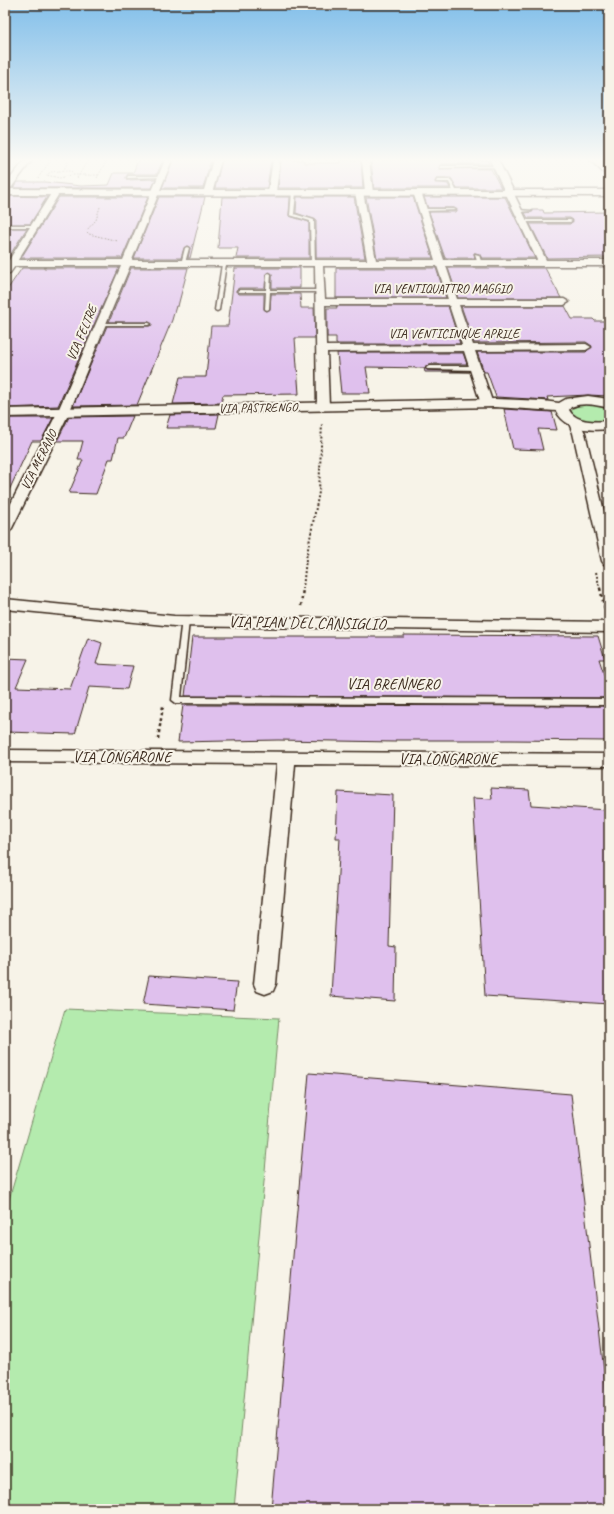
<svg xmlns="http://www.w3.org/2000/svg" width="614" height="1514" font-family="Caveat,sans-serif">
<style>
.green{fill:#b4ebae;stroke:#788a66}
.building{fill:#dfc0ed;stroke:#3b2a1e}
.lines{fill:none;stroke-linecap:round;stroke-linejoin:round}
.lane-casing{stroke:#3b2a1e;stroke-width:3}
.street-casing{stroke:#3b2a1e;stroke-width:3}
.secondary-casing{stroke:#3b2a1e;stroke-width:3}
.highway-casing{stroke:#3b2a1e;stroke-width:3}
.path-far2{stroke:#3b2a1e;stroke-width:1;stroke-dasharray:1.5 1.5;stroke-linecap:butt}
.path-far1{stroke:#3b2a1e;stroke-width:2;stroke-dasharray:2 2;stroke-linecap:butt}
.path{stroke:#3b2a1e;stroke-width:2.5;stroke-dasharray:3 3;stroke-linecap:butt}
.lane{fill:#f7f3e8;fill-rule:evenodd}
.street{fill:#f7f3e8;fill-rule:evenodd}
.secondary{fill:#f7f3e8;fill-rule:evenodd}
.highway{fill:#fcdcac;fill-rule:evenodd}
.labels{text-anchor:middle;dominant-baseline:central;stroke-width:4;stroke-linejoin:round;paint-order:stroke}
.far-street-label{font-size:13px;fill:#3b2a1e;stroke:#f7f3e8}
.street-label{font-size:16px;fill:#3b2a1e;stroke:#f7f3e8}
</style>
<rect width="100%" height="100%" fill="#f7f3e8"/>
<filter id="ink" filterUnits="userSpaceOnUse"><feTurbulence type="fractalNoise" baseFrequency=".025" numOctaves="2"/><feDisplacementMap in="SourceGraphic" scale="8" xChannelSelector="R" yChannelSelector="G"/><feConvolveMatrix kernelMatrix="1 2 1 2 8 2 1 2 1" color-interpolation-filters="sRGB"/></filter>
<g filter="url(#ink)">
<path class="green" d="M583,404C593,405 602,405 609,411V417C599,425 579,423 571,412L573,408Z
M65,1009L279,1018L234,1509H5V1213Z"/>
<path class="building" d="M138,160H163L157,174H128L126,177L127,180L156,179L152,188H13L18,182H45L81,186L109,185L114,173H133Z
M173,160H211L203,188H162Z
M222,160H271L267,188H215Z
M281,160H304V163H341V160H361L363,188H278Z
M371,160H487L489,164H441L439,168L491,169L501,188H457L451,178H437L435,182L448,184L450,188H374Z
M5,196L47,197L30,224H5Z
M59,197H148L122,258H21Z
M159,197H205L190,258H188L190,248L188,246L184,248L181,258H134Z
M222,197H290L289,216L309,222V258H236L238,248H218Z
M297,197H354L365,258H316V220L296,213Z
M366,197H413L433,258H377Z
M424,197H505L535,258H482L479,254L475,253H474L475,258H445L429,212H456L457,210L454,208H428Z
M533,210H543L544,213L609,212V257L547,258L530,224H570L573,220L570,218H528L525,213L532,212Z
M5,228H27L8,258H5Z
M22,268H119L58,406L5,408V293Z
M131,268H188L178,306H176L172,320L137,405L73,406L107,326H149L152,325L149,322H109Z
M235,268H300V288H272V274L268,272L266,274L265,288H239L236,290L239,294H264V309L266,311L270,309L271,294H300L301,308H314L315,338H295L299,394L223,395L221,403L173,404L180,377H206L211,326H228Z
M336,268H436L446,298H336Z
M448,268H545L561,298H458Z
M336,306H448L460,344H336V337H327V308H337Z
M461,306H565L572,319H593L595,321H609V396L588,395L547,397L548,400L496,397L487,372H484L477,352H586L592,346L586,342L474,343Z
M337,353H463L467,364H429L425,368L427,370L469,372H425L424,368L366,367L370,393H341Z
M504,409L552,412L557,430L538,429L543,450L513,449Z
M219,414L216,428H166L170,415Z
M133,416L124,438H118L113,459H109L96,494L69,493L83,460H78L83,441H57L69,417Z
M5,418H53L41,441H32L5,499Z
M404,635L598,636L605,659H599L609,689V698L185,696L192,637H404Z
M88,638L102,643L96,664L133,666L127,689L89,687L75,734L5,732V658L28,659L16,687L70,689Z
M183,705L609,706V741L511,740H395V742L278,740L178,742Z
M491,788L529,790L531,805L607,810L609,819V1004L485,996L473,798L492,799Z
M338,792L393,795L389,946L396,947L395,1001L331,996L340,838H336Z
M149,976L237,982L233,1010L143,1004Z
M309,1073L571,1094L609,1413V1509H271Z"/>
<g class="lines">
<defs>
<path id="lane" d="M441,166H497L499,167L440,168Z
M128,176H162L164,177L127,178Z
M437,180H451L457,192L454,193L449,182H436Z
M294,191L296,192L294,214L314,220L315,264L311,263L310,221L290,215L292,192Z
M423,209H454L456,210L422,211Z
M518,210L532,211L517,212Z
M523,220H570L572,221L570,222H522Z
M5,225H34L36,226L34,227H5Z
M187,247L189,248L185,263L181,264L185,248Z
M475,254L479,255L482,264L478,263Z
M224,263L226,264L219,310L217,311L215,310L222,264Z
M269,273L271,274L270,290H320L322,291L320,292H270L269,309L267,310L265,309L266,292H239L237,291L239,290H266L267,274Z
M100,323H149L151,324L149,325H98V324Z
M429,366H475L478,368L475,370L427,369L426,368Z
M182,619H185L189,621L181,697L609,699V705L176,703L172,700Z"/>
<path id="street" d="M25,160H32L8,192H5V185Z
M165,160H172L132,260H367L355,192L359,190L363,192L376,260H435L413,192L417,190L421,192L444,260H537L505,192L509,190H512L546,260H609V266H446L457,299H564L569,302L564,305H459L473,345L586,344L591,347L586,350L475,351L493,404L491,406H483L481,404L464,351L327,352L329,406L327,408H319L317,406L315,266H130L69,413L12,528L10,531L5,532V515L57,413L121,266H15L10,273H5V260H9L52,192L56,190L60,192L18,260H123ZM323,266H437L448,299H325ZM325,305H449L462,345L326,346Z
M273,160H280L276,192L272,194L268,192Z
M362,160H369L373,192L372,194H369L365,192Z
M574,417L578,419L585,433L609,532V565L604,564L602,561L573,433L568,421L570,419Z
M5,599L174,616L609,622V632L174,626L5,609Z
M5,750L609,754V766L295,764L276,984L273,991L265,994L257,991L254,984L277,764L5,762Z"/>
<path id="secondary" d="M213,160H221L213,190H504L490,160H498L513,190H609V196L5,195V189L204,190Z
M588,396L609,399V408C596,405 584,402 571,407L569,410C576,423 596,422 609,421V429C590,431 566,430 556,411L495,407L5,417V409L495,399L543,401L559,403L566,399Z"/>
<path id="highway" d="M590,160H600L609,169V176L606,175Z"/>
</defs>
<use href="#lane" class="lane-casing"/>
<use href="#street" class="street-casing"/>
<use href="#secondary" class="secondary-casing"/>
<use href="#highway" class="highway-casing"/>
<path class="path-far2" d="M59,171H71L74,174L60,178L46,175L51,172Z
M63,171L69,160
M73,175H99
M38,178L51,160
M77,178L88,160
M97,178L107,160
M100,207L96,220L86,231L89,234L118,241"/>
<path class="path-far1" d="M596,572L600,589
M303,589L306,559L319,492L322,423"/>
<path class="path" d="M600,588L605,610
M301,606L303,588
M158,739L163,706"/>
<use href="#lane" class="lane"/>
<use href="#street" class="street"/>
<use href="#secondary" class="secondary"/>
<use href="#highway" class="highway"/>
</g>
</g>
<linearGradient id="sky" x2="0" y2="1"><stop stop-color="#82bfea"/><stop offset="0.43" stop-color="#fbfaf5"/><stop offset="1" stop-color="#fbfaf5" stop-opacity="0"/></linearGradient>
<rect width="614" height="372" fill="url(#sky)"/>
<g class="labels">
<g class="far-street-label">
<text x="442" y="289">VIA VENTIQUATTRO MAGGIO</text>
<text transform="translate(82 333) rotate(-67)">VIA FELTRE</text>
<text x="454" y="334">VIA VENTICINQUE APRILE</text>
<text transform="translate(258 408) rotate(-1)">VIA PASTRENGO</text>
<text transform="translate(39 460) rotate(-63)">VIA MERANO</text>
</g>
<g class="street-label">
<text transform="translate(307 623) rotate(1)">VIA PIAN DEL CANSIGLIO</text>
<text x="393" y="684">VIA BRENNERO</text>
<text x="122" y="757">VIA LONGARONE</text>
<text x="448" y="759">VIA LONGARONE</text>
</g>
</g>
<rect width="614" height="1514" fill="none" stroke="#f7f3e8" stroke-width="20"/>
<rect x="10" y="10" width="594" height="1494" fill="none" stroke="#3b2a1e" stroke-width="1.5" filter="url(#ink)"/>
</svg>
